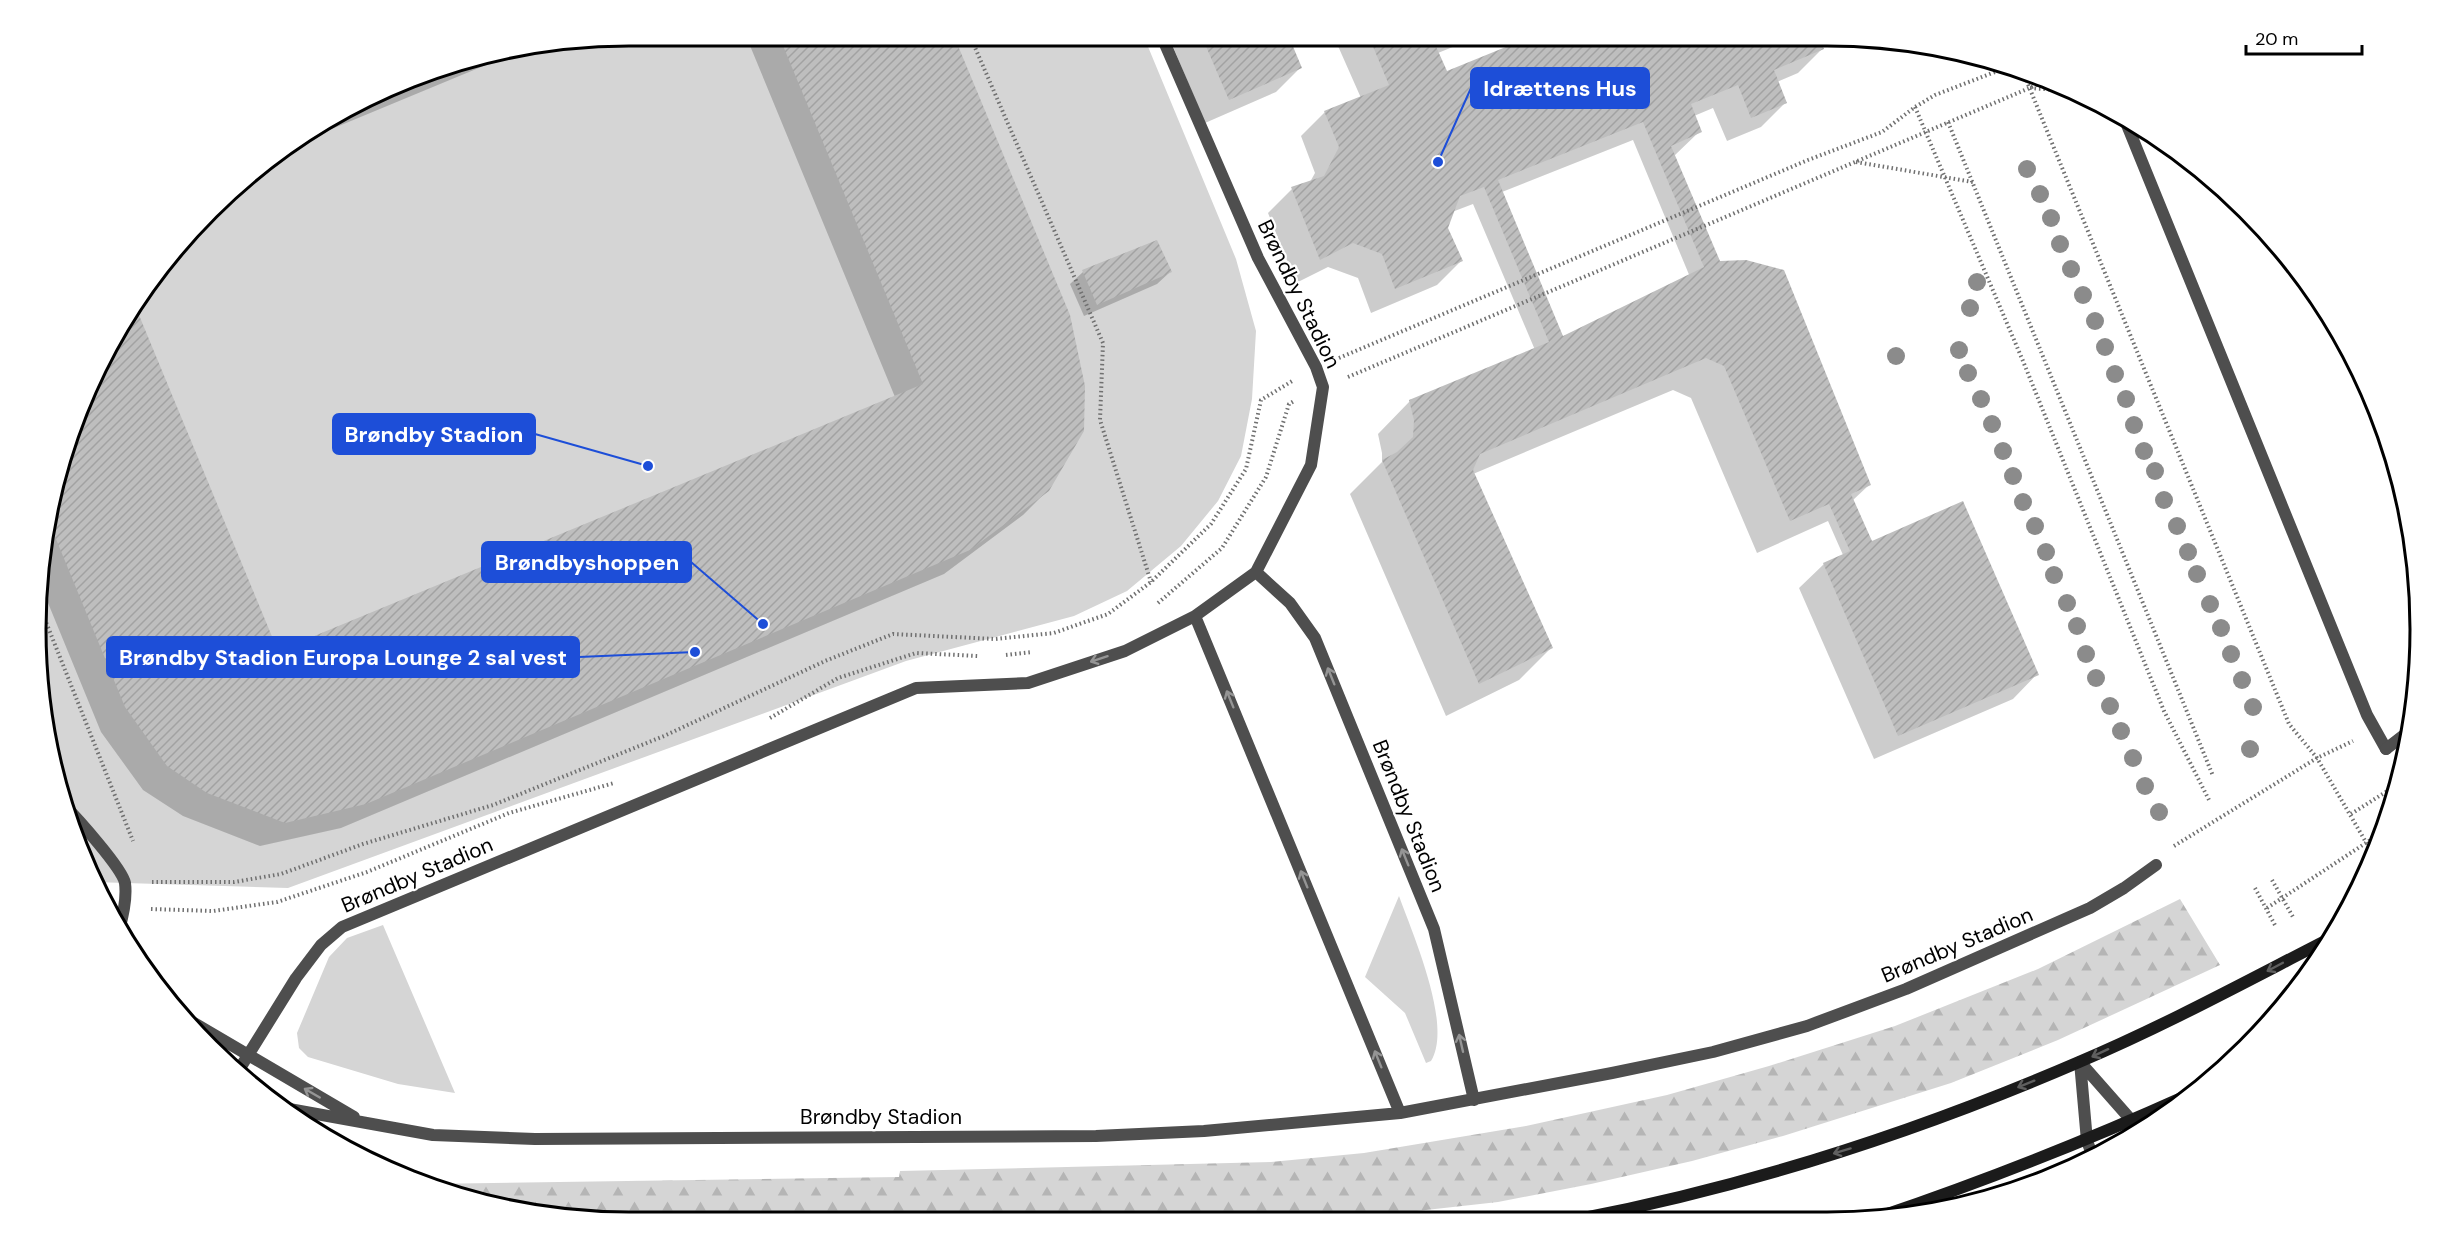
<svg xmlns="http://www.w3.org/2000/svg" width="2456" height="1259" font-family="'DM Sans',sans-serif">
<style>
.grass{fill:#d5d5d5}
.forest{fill:url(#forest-firs)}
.shadow{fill:#0003;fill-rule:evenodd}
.building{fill:url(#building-hatch);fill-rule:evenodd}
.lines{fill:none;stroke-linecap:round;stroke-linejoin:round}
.path{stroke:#707070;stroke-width:4;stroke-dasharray:1.5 3;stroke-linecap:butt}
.lane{stroke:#4e4e4e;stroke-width:12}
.street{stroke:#4e4e4e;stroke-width:12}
.secondary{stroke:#1b1b1b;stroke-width:12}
.tree{fill:#8b8b8b}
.oneway{stroke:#959595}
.oneway2{stroke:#5f5f5f}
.labels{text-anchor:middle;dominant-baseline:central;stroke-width:4.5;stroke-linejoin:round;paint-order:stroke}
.street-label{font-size:21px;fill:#000;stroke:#fff}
.rim{fill:none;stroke:#000;stroke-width:3}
.leader{fill:none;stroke:#1d4ed8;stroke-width:2}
.callout-dot{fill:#1d4ed8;stroke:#fff;stroke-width:2}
.callout{fill:#1d4ed8;stroke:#1d4ed8;stroke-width:2}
.callout-label{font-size:22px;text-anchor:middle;font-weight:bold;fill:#fff}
</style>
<defs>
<pattern id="forest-firs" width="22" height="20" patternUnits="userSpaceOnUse" patternTransform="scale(1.5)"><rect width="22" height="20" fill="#d5d5d5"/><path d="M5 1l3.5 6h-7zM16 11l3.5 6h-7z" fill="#b5b5b5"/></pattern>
<pattern id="building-hatch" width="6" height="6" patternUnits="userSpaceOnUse" patternTransform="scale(1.5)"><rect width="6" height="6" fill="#bebebe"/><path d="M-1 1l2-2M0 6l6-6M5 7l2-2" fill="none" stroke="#a2a2a2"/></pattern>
</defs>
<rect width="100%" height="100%" fill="#fff"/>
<path class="grass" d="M630,36L1144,37L1236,259L1256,331L1252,399L1241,456L1218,501L1181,546L1127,591L1074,616L906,661L288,888L93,882L56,783L41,707L37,590L56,476L81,402L136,300L184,238L268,159L333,115L438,68L514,47Z
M1399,896C1413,935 1453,1025 1431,1061L1426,1063L1405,1013L1365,977Z
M383,925L455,1093L398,1084L308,1057L299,1048L297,1033L329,957L347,938Z"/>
<path class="forest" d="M2180,899L2220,965L2058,1040L1951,1083L1783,1136L1692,1161L1591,1184L1498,1202L1336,1220L591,1222L476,1203L425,1184L899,1177L900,1171L1271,1162L1364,1153L1526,1126L1667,1095L1769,1066L1895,1026L2038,969Z"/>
<path class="shadow" d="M746,36H952L1048,490L1023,515L944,574L341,828L260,846L183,816L143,790L101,732L39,581L56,476L277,653L895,397Z
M1169,37H1287L1300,68L1276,92L1205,123Z
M1309,37H1326L1316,39Z
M1334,37H1477L1438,53L1446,73L1534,37H1817L1822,49L1798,73L1777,82L1785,103L1761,127L1727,141L1713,108L1694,116L1700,131L1674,156L1719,262L1869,485L1852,501L1871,543L2037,674L2013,699L1874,759L1799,588L1824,564L1843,555L1828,521L1757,553L1691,398L1673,390L1473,474L1552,647L1519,680L1446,716L1350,494L1382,462V453L1378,434L1410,401L1535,350L1473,204L1452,212L1447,228L1461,261L1437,285L1371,313L1358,278L1328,267L1296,283L1268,213L1292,189L1310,182L1315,173L1301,136L1325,112L1361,98ZM1633,140L1690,277L1563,338L1502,192Z
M534,45L281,150L333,115L438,68L514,47Z
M1083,272H1170L1157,284L1084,316L1070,284Z"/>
<path class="building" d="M779,36H954L1070,315L1085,386L1084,431L1049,491L970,550L366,804L285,823L207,793L167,766L125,707L49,522L56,476L81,402L134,303L278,651L923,384Z
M1202,37H1289L1302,68L1229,100Z
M1369,37H1446L1434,42L1447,71L1530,37H1819L1824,49L1774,70L1787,103L1751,118L1738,85L1691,104L1702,132L1671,146L1720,261L1746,260L1784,270L1871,485L1851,494L1872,541L1963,501L2039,675L1898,736L1823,563L1850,551L1829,504L1790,521L1724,366L1706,358L1480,454L1473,470L1553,648L1479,684L1382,460L1397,452L1413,437L1414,420L1409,400L1549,342L1484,187L1460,196L1448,228L1463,261L1395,289L1382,254L1353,243L1320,260L1291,187L1324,176L1339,147L1324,111L1389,85ZM1643,122L1704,267L1563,336L1498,180Z
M458,62L380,96L379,94L438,68Z
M1157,240L1172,272L1097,305L1082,270Z"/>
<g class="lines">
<path class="path" d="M970,36L1103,343L1100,420L1151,582
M2023,72L2289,724L2317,758L2367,844
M2030,88L2072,91
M1915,107L2023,361L2164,711L2210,802
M1948,122L2213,776
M1856,162L1973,182
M1339,358L1808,160L1882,132L1915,107L1935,95L2008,67
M1348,377L2046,81
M38,602L133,841
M1158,603L1222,548L1266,477L1289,404L1294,401
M1006,655L1032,652
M770,718L838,678L916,653L978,656
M2351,814L2400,783
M2174,846L2317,758L2353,741
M2272,880L2293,917
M152,882H234L281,874L363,844L493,805L664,736L825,661L893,634L995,639L1054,633L1108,614L1151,582L1211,524L1246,469L1261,400L1294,380
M2255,888L2276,927
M2267,908L2381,833
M151,909L213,911L277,902L367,872L509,813L614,783"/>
<path class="lane" d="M2125,120L2367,715L2386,749
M64,805C77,818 122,868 125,883C127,898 123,916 119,930"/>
<path class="street" d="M1162,37L1258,258L1316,367L1323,387L1311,465L1256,572L1195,616
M1256,572L1290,603L1315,638L1434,929L1474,1100
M2386,749L2408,732
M182,1016L354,1117
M2080,1062L2087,1141L2093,1157
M2080,1062L2132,1121L2137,1133
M237,1073L296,978L321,945L342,927L916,688L1028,683L1125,651L1195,616L1400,1113
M278,1107L433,1135L535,1139L1096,1136L1204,1131L1400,1113L1612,1073L1713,1052L1807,1026L1906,989L2090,908L2124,888L2156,865"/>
<path class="secondary" d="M1876,1218C1982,1182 2084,1142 2186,1096
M1579,1219C1750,1186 1919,1131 2079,1062C2164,1026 2245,982 2327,940"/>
</g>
<g class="tree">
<circle cx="2027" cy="169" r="9"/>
<circle cx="2040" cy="194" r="9"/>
<circle cx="2051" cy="218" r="9"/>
<circle cx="2060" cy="244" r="9"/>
<circle cx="2071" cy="269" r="9"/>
<circle cx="1977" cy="282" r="9"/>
<circle cx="2083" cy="295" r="9"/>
<circle cx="1970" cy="308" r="9"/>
<circle cx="2095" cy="321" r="9"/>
<circle cx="2105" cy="347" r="9"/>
<circle cx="1959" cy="350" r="9"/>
<circle cx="1896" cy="356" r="9"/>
<circle cx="1968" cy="373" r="9"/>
<circle cx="2115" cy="374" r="9"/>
<circle cx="1981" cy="399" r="9"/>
<circle cx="2126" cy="399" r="9"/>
<circle cx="1992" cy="424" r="9"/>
<circle cx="2134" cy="425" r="9"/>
<circle cx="2003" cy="451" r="9"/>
<circle cx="2144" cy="451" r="9"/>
<circle cx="2155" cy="471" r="9"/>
<circle cx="2013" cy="476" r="9"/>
<circle cx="2164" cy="500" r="9"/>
<circle cx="2023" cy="502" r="9"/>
<circle cx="2035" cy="526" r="9"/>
<circle cx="2177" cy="526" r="9"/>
<circle cx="2046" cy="552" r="9"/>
<circle cx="2188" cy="552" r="9"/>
<circle cx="2197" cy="574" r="9"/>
<circle cx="2054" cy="575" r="9"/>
<circle cx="2067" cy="603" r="9"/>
<circle cx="2210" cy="604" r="9"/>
<circle cx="2077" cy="626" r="9"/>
<circle cx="2221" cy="628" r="9"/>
<circle cx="2086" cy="654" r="9"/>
<circle cx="2231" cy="654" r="9"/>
<circle cx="2096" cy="678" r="9"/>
<circle cx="2242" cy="680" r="9"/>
<circle cx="2110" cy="706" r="9"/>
<circle cx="2253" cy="707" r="9"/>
<circle cx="2121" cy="731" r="9"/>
<circle cx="2250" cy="749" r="9"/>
<circle cx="2133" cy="758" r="9"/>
<circle cx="2145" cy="786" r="9"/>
<circle cx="2159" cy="812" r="9"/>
</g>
<defs><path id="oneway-shaft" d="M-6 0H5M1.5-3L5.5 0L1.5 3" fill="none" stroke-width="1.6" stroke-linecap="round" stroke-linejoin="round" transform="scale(1.5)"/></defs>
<g class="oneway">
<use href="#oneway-shaft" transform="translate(1099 659) rotate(162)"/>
<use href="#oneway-shaft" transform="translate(1331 676) rotate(-112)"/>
<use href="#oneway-shaft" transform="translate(1230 699) rotate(-112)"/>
<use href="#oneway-shaft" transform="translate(1405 857) rotate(-112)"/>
<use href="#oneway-shaft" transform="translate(1304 879) rotate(-112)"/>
<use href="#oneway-shaft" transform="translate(1461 1043) rotate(-103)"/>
<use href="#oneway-shaft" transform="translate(1378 1059) rotate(-112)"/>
<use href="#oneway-shaft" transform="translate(312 1093) rotate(-150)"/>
</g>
<g class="oneway2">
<use href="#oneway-shaft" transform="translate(2275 967) rotate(152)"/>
<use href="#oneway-shaft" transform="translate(2100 1053) rotate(155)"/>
<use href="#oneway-shaft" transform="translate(2026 1084) rotate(158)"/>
<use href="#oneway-shaft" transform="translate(1842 1151) rotate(163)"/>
</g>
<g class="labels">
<g class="street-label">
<text transform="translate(1299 294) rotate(64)">Brøndby Stadion</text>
<text transform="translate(1409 816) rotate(68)">Brøndby Stadion</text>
<text transform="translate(417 875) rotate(-23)">Brøndby Stadion</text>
<text transform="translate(1957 945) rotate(-23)">Brøndby Stadion</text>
<text x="881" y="1117">Brøndby Stadion</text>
</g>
</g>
<path d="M0 0H2456V1259H0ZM629 46H1827A583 583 0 0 1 2410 629V629A583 583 0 0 1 1827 1212H629A583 583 0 0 1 46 629V629A583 583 0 0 1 629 46Z" fill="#fff" fill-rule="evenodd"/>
<path class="rim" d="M629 46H1827A583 583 0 0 1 2410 629V629A583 583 0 0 1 1827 1212H629A583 583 0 0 1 46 629V629A583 583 0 0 1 629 46Z"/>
<path class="leader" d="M1438 162L1471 88M648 466L535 434M763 624L691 562M695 652L579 657"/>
<g class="callout-dot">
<circle cx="1438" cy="162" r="6"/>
<circle cx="648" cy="466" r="6"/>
<circle cx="763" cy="624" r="6"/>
<circle cx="695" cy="652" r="6"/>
</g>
<g class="callout">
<rect x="1471" y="68" width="178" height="40" rx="6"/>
<rect x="333" y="414" width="202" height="40" rx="6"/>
<rect x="482" y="542" width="209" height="40" rx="6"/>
<rect x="107" y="637" width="472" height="40" rx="6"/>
</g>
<g class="callout-label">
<text x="1560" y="96">Idrættens Hus</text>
<text x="434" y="442">Brøndby Stadion</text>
<text x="587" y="570">Brøndbyshoppen</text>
<text x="343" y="665">Brøndby Stadion Europa Lounge 2 sal vest</text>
</g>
<path d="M2246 45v9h116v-9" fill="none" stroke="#000000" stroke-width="3"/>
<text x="2255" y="45" font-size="18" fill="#000000" stroke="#ffffff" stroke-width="4.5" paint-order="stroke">20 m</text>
</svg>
